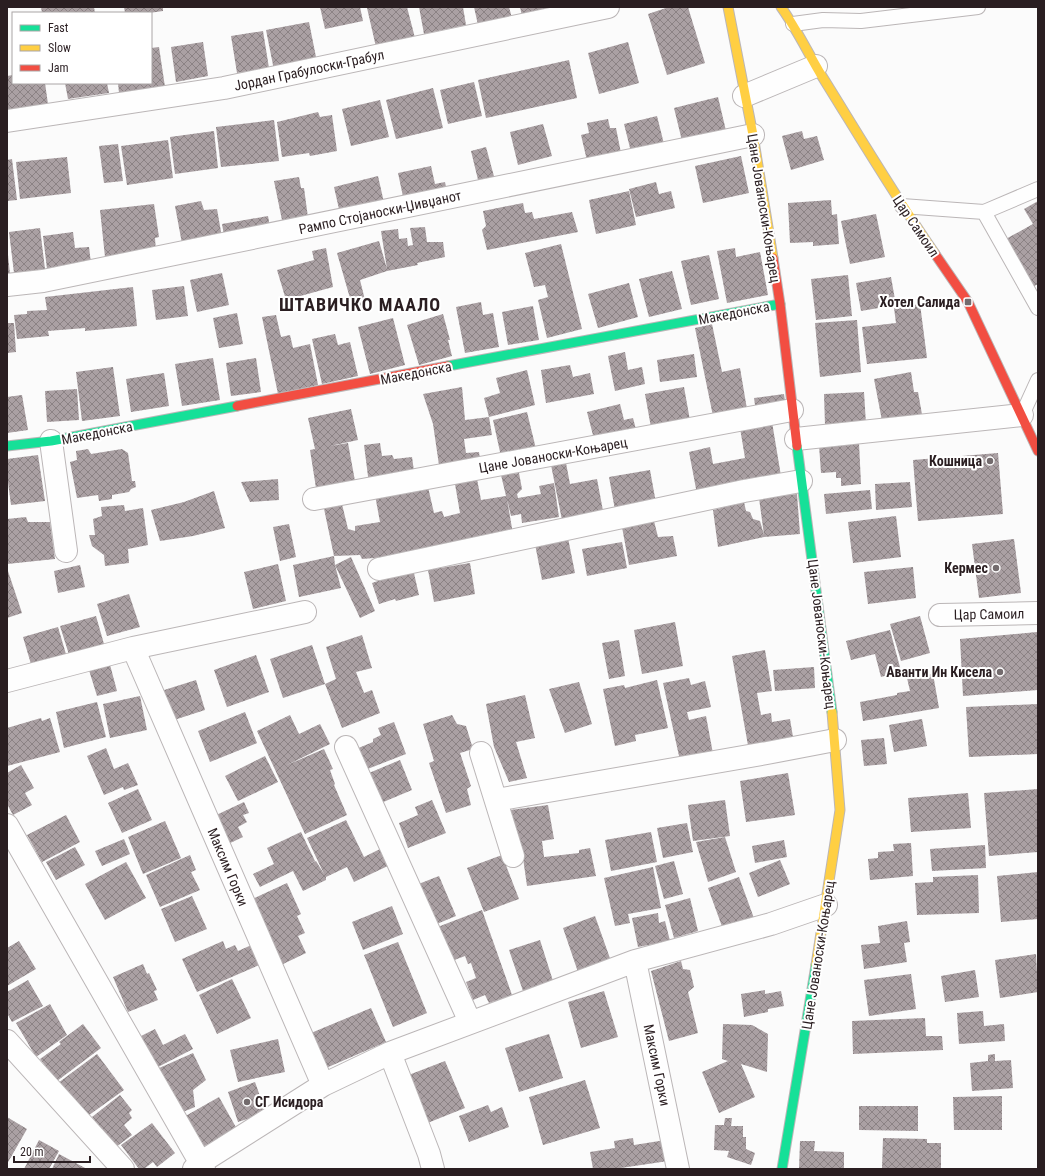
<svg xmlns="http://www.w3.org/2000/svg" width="1045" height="1176" font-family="'Roboto Condensed',sans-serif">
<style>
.building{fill:url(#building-cross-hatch)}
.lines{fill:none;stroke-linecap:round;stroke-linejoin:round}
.lane-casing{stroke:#bbb6b7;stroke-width:16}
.street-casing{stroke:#bbb6b7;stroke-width:24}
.fast-casing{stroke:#bbb6b7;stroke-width:11}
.slow-casing{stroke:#bbb6b7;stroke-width:11}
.jam-casing{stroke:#bbb6b7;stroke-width:11}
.lane{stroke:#fefefe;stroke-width:14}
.street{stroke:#fefefe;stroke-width:22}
.fast{stroke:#16e098;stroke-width:9}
.slow{stroke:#ffcf43;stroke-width:9}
.jam{stroke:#f24e42;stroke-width:9}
.poi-dot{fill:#736b6d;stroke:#fff;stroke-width:1.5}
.labels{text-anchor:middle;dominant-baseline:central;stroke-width:4;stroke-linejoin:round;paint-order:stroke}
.street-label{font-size:14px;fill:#2a1e21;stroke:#fff}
.poi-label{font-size:14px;font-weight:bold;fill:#2a1e21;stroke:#fff;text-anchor:end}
.district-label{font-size:18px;font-weight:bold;letter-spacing:1px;fill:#2a1e21;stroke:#fff}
</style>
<defs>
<pattern id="building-cross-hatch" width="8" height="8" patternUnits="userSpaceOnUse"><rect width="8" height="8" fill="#aaa0a3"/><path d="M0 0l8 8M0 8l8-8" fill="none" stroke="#8b8284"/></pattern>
</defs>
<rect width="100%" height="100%" fill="#fbfbfb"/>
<path class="building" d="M41,7H94L95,13H42Z
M124,7H163V11L149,13H125Z
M320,7H360L363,21L325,29Z
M374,7H407L415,38L376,47L367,8Z
M419,7H463L466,25L424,34Z
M474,7H509L512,18L478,25Z
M520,7H561L522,16Z
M669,7H688L705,63L667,75L648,14Z
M309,22L317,62L274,70L266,30Z
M263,31L269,68L237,73L231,36Z
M203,42L208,76L176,82L171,47Z
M628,42L639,83L599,94L588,53Z
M159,47L165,87L119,93L118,83H151V48Z
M569,60L577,98L486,118L478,80Z
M13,75V83H45L48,104L8,111L7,76Z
M474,82L482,116L448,124L440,90Z
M65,83H107L109,93L68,99Z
M433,88L443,128L396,139L386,100Z
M718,97L727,135L683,145L674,108Z
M380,100L389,137L351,146L342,109Z
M318,112L320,117L332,115L337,151L310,156L309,153L282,157L277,122Z
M657,116L665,148L632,156L624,124Z
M608,119L610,128H616L622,158L588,165L581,135L589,133L587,123Z
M274,120L279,161L221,167L216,127Z
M543,124L552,156L518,165L510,132Z
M214,131L218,168L175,174L170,137Z
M802,131L804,139L817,136L824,160L791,170L782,136Z
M168,140L173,178L127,185L121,146Z
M118,144L123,181L104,183L99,146Z
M486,147L495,180L479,184L471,151Z
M741,156L749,193L703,203L695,166Z
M67,157L71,193L20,199L16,162Z
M12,159L17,200L7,201V160Z
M431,166L435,184L445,182L448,196L405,206L398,173Z
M378,176L385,207L341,218L334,187Z
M299,177L301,188H304L309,225L284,230L274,181Z
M656,182L659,194L671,191L675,208L636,217L629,189Z
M629,191L636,225L596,234L589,200Z
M831,200L832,215L837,214L839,244L813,246V242L790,243L788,203Z
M201,201L204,210L217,209L223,243L183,249L175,206Z
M1038,201V284L1031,288L1004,240L1033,224L1024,209Z
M523,203L525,213L532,212L534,219L572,212L578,232L487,250L482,230L486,226L483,211Z
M154,204L159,237L155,238L156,252L105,257L100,210Z
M876,214L885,257L850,264L841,221Z
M268,216L271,233L225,241L222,224Z
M425,227L427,242H443L445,257L417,263L418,265L387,271L360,280L367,308L354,312L337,253L379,241L387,269L381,231L398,229L399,239L407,238L408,246L413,245L410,228Z
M40,228L45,269L14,273L9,232Z
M73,232L75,248L89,247L91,263L47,269L43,236Z
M561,244L582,329L547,338L538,300L548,297L545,285L534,287L525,253Z
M326,248L333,287L286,300L277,270L314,260L312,251Z
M735,248L736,257L760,252L768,295L727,303L717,251Z
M7,255H8L10,274L7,275Z
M709,255L719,299L691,305L681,261Z
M672,271L682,309L649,317L639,279Z
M222,273L229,305L197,312L190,280Z
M848,275L852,316L816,320L811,279Z
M891,277L896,305L861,311L856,283Z
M629,283L638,317L598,328L588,294Z
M184,286L188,316L156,320L152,290Z
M133,287L137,326L85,331V328L48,331L49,336L17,339L14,315L27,314V311L47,310L45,297Z
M481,302L483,315L493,313L499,347L465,353L456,307Z
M920,304L927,358L867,364L862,327L896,323L894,308Z
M533,306L539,340L508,345L502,312Z
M237,313L243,344L219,348L213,318Z
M443,314L450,340H448L452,356L419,365L407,325Z
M276,315L281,337L290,335L293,348L310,344L318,385L278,394L262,317Z
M393,318L405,365L370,374L358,327Z
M857,320L861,372L820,377L815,323Z
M7,323H14L16,352L7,353Z
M712,324L722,372L740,368L748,415L714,421L695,328Z
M335,334L338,345L350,342L358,376L322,384L312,339Z
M625,352L628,370L642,367L645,384L615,391L608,356Z
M694,354L697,377L660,382L657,360Z
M213,358L220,400L182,406L175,364Z
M256,358L261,392L231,396L226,363Z
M570,365L573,377L590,373L594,394L546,403L541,370Z
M113,367L120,416L82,421L76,372Z
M527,370L535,405L489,417L492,435L464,439L466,453L479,452L481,466L440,472L433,424L423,394L462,387L465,420L489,417L484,398L500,393L496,378Z
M911,372L914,392H918L923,420L883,426L874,379Z
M164,373L169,406L131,412L126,379Z
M684,387L691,426L652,433L645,394Z
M77,389L79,420L47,422L45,391Z
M864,392L866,424L825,425L824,394Z
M784,394L786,408L756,412L754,398Z
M22,395L28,430L7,433V397Z
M620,404L624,420L633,418L637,433L595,443L587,412Z
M351,409L358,440L330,446L348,443L355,481L316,488L310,450L315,449L308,418Z
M527,412L537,453L502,461L493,420Z
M772,422L781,476L697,494L689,452L710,447L713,464L745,458L740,428Z
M380,443L382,456L392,455L394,459L412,457L415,478L369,484L364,445Z
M859,443L861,484L841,486V478H836V472L821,473L819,445Z
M88,449L91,454L122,449L128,453L132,481H135L136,487L131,489L129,492L112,495V499L99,501L98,495L77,498L70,462L77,460L76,451Z
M998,453L1003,514L918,521L913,460Z
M38,455L45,501L11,505L7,475V459Z
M566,463L570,484L597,479L604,516L563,525L551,465Z
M650,470L656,503L615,510L609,477Z
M519,473L522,489L517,494L518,498L541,494L539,486L554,483L559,517L522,523L521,514L511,516L507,499L513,534L386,557L362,559L360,555L334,556L323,504L341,500L348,529L355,531V526L380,522L375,495L428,487L434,513L442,511L444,517L460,513L455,484L477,479L481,500L506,496L501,475Z
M278,479L279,500L250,502L241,482Z
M910,482L912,507L876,510L875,484Z
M870,490L872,509L826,514L824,494Z
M214,491L225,528L193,536L160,541L151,510L184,502Z
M797,494L800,534L764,537L718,547L713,510L744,502L746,511L750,512L753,519L760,521L764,535L759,498Z
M124,505L125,511L143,508L148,545L128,549L129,563L105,566L104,555L92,546L89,535H95L93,519L102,516L101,507Z
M896,516L901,557L853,563L848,522Z
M26,517L28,522H50L55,559L7,564V519Z
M654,521L658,537L673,536L677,556L629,565L622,527Z
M289,524L296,557L280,561L273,527Z
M567,533L575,573L542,580L534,539Z
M1014,539L1021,593L979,598L972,544Z
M622,542L627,568L587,576L582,549Z
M334,556L335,565L351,557L375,611L360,618L335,565L341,588L299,597L293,565Z
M470,563L475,594L434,602L428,570Z
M278,564L286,601L253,609L244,572Z
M80,565L85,587L58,593L54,571Z
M913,567L916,598L868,604L864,572Z
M413,569L419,595L396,601L395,599L379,604L372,583Z
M7,571H8L22,613L7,618Z
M129,594L140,627L107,636L97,604Z
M96,616L106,651L71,661L60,626Z
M920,616L930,653L901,661L890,624Z
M675,622L683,666L642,674L634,630Z
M58,627L68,661L33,671L23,637Z
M890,630L901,671L881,677L875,654L851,660L846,641Z
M1037,632L1038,690L963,696L960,639Z
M362,635L372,668L356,672L364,693L372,690L380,713L342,728L325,684L336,679L326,647Z
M619,640L625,676L609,679L602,643Z
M312,645L325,684L283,698L270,659Z
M765,650L772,691L757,693L761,715L771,713L772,722L790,719L794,743L749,751L732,656Z
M256,655L269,692L227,707L214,670Z
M109,661L117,691L97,696L88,667Z
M814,667L815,688L775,691L773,670Z
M933,674L939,708L863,721L860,702L897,695V693L910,691L907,678Z
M689,678L691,685L705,681L711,707L687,712L689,720L706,716L714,759L681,765L663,683Z
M196,680L205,710L171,721L161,691Z
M657,680L668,728L635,735L636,741L615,746L603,689L624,685L625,688Z
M579,682L592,724L565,733L549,689Z
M525,695L535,738L516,742L527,778L509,782L494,747L486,704Z
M140,696L147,730L110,738L103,704Z
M97,702L106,737L64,748L56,712Z
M1038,704V754L969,757L966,707Z
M245,712L257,743L210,762L198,731Z
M290,715L299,734L320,724L330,744L287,765L324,749L333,769L330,770L335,784L334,785L347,815L305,834L257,731Z
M452,715L457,724L466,726L473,749L460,753L471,786L467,789L471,805L446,813L429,763L434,761L423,724Z
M41,718L42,721L50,718L60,752L7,766V728Z
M922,719L927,746L894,752L889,725Z
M394,722L406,754L365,770L356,749L373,742V739L381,735L378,728Z
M884,738L887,764L864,766L861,740Z
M106,748L114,769L128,763L138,785L124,790L123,787L104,795L87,756Z
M265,756L278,782L238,801L225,776Z
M400,760L412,790L381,803L369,773Z
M21,765L34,788L25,793L32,805L13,815L7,804V773Z
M788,773L795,815L746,822L740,781Z
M138,789L152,820L122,833L108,803Z
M1038,789V852L989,856L984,793Z
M968,793L971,828L911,832L908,798Z
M432,800L446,833L408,848L399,823L418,815L415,807Z
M725,800L730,836L693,841L688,805Z
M244,802L249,813L243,815L247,822L238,827L243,837L226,845L212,817Z
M548,805L554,839L542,841L544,857L579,853V850L590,848L596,876L527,886L521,844L516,845L510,810Z
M66,815L80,842L42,862L27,835Z
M346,820L364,857L384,847L392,864L354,882L347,867L326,877V880L303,891L293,871L260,887L253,874L274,864L267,848L301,832L315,861L309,864L316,861L324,874L307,838Z
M165,821L181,858L143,874L128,837Z
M687,823L693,852L663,858L657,828Z
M651,832L657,862L611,871L605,840Z
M725,837L736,872L708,882L696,842Z
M124,839L130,854L102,866L95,851Z
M784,840L787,857L755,863L752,846Z
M911,843L913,876L870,880L868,859L878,858V852L894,851L893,844Z
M985,845L986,868L932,871L930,849Z
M75,847L85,865L56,880L46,862Z
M190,855L196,870L191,872L200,890L160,907L146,875Z
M502,855L519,899L484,912L467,868Z
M780,860L790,884L758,897L749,873Z
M674,861L683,894L664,899L655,866Z
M126,862L146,898L105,920L85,884Z
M653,867L661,908L628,914L630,923L615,926L604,878Z
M1038,872V919L1001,922L997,876Z
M978,875L979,913L917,915L915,883L933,882V877Z
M439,876L456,916L432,926L416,885Z
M739,877L755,921L724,932L708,888Z
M287,883L301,914L297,916L305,933L298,936L306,953L281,965L250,900Z
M192,896L207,929L175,942L161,909Z
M690,898L698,931L674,938L665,905Z
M392,906L403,934L363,950L352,922Z
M482,910L512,995L489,1003L485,995L473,1000L466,982L476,978L471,963L468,964L465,956L449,962L435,928Z
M658,913L659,923L665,921L670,941L638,947L632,918Z
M595,916L612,964L579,975L563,928Z
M907,921L910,942L904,943L907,962L864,969L861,945L880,943L878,926Z
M540,940L553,981L523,991L509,950Z
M19,941L36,969L7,986V948Z
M223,941L226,949L235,945L238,951L256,943L264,963L197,992L182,959Z
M398,942L427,1013L393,1027L364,955Z
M1036,954L1038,992L1000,998L995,960Z
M681,961L683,969L690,970L694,987L688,992L698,1033L669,1041L651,971Z
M143,964L147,974L149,973L157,990L154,991L158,1000L128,1012L113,977Z
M975,970L979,997L945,1002L941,976Z
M911,974L916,1009L869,1016L864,980Z
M232,979L251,1018L217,1034L199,995Z
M28,980L43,1006L12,1022L7,1013V992Z
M765,990V994L781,991L784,1006L768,1009V1012L744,1017L741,994Z
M604,991L618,1037L581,1048L568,1002Z
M50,1004L67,1035L36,1057L16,1023Z
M371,1008L386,1042L326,1068L311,1033Z
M983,1011L984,1026L1004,1024L1005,1041L959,1044L957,1013Z
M925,1018L926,1036H942L943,1050L853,1054L852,1021Z
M83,1024L101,1048L57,1081L40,1059L61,1044L59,1042Z
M723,1024L752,1025L768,1034L767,1072L741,1064L755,1097L719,1113L702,1072L728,1061L722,1059Z
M155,1029L163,1045L185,1034L193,1049L156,1068L141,1036Z
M549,1034L563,1078L519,1092L505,1048Z
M278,1039L285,1072L238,1082L230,1050Z
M193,1053L206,1080L193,1090L195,1107L178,1114L157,1069Z
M97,1054L124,1090L85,1118L58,1083Z
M995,1054V1061L1011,1060L1013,1088L972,1091L970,1063L988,1061V1055Z
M445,1061L465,1108L425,1124L406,1076Z
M585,1080L600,1128L543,1145L529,1097Z
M255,1082L266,1113L238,1122L228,1092Z
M120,1095L132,1110L129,1113L132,1118L124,1125L132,1135L116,1147L92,1117Z
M1002,1096V1130H954L953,1097Z
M219,1097L237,1129L199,1149L182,1118Z
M488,1105L491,1112L502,1107L509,1127L469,1142L459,1116Z
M859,1106H918V1131L859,1130Z
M7,1117L27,1129L7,1164Z
M725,1118H732L731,1126H743V1137H746V1149L755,1153L751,1165L727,1157L729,1151L714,1150L715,1125H724Z
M152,1123L175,1153L157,1167L153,1162L144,1169H139L121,1145Z
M633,1138L634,1145L672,1139L675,1160L614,1169H593L590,1152L615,1148L614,1141Z
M883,1138L927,1139V1143H941V1169L882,1168Z
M39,1140L59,1151L49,1169H24Z
M800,1141H815L814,1151L844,1152V1169H799Z
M59,1154L87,1169H52Z"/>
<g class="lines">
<defs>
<path id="lane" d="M793,24L823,20L861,21L978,7
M902,206L984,212L1038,308
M984,212L1038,189
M1022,415L1038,380"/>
<path id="street" d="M744,96L816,66
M7,121L224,88L608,7
M7,285L43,281L753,135
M796,439L1022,415
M51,441L66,551
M314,499L792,410
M379,569L744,491L801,481
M940,615L1038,613
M133,648L323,1085
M7,681L133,648L305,612
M346,747L470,1022
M481,753L513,856
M496,800L767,753L835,740
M7,825L204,1169
M635,961L678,1169
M7,1041L123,1169
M390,1053L429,1154L433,1169
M194,1169L200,1163L323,1085L390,1053L635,961L771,924L826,905"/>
<path id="fast" d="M448,366L780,304
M7,446L51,441L237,406
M797,446L832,712
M782,1169L816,965"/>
<path id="slow" d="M728,7L753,135L773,258
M781,7C796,28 807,51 820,73C858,134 894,195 935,254
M816,965L840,810L832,712"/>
<path id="jam" d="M935,254L968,302L1038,451
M773,258L780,304L797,446
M237,406L448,366"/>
</defs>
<use href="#lane" class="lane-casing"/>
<use href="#street" class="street-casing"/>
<use href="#fast" class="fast-casing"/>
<use href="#slow" class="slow-casing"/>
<use href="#jam" class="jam-casing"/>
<use href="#lane" class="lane"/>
<use href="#street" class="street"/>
<use href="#fast" class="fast"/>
<use href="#slow" class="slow"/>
<use href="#jam" class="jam"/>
</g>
<g class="poi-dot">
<rect x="964" y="298" width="8" height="8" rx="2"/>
<circle cx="990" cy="461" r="4"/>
<circle cx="996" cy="568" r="4"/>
<circle cx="1000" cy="672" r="4"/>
<circle cx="247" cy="1102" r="4"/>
</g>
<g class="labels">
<g class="street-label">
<text transform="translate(309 70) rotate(-12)">Јордан Грабулоски-Грабул</text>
<text transform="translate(764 208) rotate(81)">Цане Јованоски-Коњарец</text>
<text transform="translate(380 212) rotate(-12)">Рампо Стојаноски-Џивџанот</text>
<text transform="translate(916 226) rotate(56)">Цар Самоил</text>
<text transform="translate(734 313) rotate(-11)">Македонска</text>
<text transform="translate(416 373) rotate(-11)">Македонска</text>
<text transform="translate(97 433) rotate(-11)">Македонска</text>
<text transform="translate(553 455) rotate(-10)">Цане Јованоски-Коњарец</text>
<text transform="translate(989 614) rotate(-1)">Цар Самоил</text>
<text transform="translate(822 634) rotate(83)">Цане Јованоски-Коњарец</text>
<text transform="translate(228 867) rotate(67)">Максим Горки</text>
<text transform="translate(818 955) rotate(-81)">Цане Јованоски-Коњарец</text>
<text transform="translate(657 1065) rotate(78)">Максим Горки</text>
</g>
<g class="poi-label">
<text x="960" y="302">Хотел Салида</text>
<text x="982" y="461">Кошница</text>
<text x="988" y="568">Кермес</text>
<text x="992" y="672">Аванти Ин Кисела</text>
<text x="255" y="1102" text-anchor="start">СГ Исидора</text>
</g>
<g class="district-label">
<text x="360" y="304">ШТАВИЧКО МААЛО</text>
</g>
</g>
<rect width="1045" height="1176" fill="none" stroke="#2a1e21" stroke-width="16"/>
<rect x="12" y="12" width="140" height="72" fill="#ffffff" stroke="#aaa5a6"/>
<rect x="20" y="25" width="20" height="6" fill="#16e098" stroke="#aaa5a6"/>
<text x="48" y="32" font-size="12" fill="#2a1e21">Fast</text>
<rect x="20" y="45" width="20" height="6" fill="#ffcf43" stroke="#aaa5a6"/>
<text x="48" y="52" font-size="12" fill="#2a1e21">Slow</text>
<rect x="20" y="65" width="20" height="6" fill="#f24e42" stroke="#aaa5a6"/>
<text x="48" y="72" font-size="12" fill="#2a1e21">Jam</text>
<path d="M14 1156v6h76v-6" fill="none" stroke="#2a1e21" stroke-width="2"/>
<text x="20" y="1156" font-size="12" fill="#2a1e21" stroke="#ffffff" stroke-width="3" paint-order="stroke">20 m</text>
</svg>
